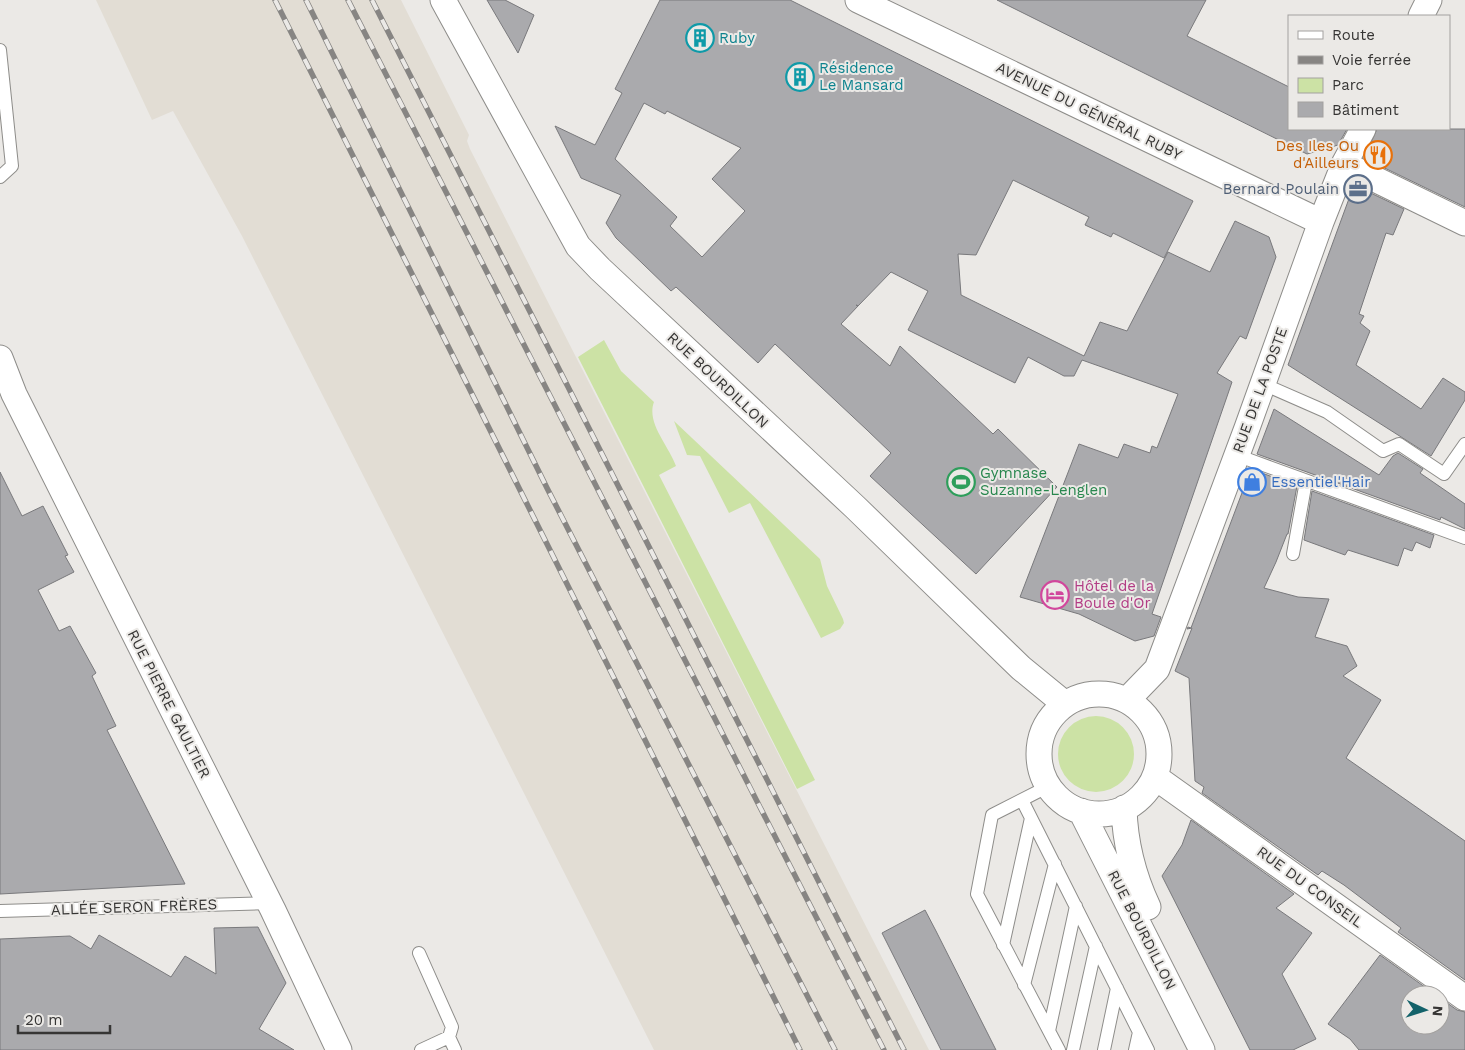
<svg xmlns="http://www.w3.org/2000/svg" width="1465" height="1050" font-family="'Work Sans',sans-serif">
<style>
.built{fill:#e2ddd4}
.green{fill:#cce2a5}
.building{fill:#aaaaad;stroke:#79797c;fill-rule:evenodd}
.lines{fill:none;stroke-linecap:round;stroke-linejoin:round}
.lane-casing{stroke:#8e8d8a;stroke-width:14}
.street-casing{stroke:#8e8d8a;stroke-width:27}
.lane{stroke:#fff;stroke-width:12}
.street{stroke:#fff;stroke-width:25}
.rail-casing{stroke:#878583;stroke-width:5.5}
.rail{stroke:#ebe9e6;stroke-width:4;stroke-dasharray:11;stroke-linecap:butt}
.labels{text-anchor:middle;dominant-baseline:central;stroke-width:4;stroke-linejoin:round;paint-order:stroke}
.culture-label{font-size:15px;fill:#0d838f;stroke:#ebe9e6;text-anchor:start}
.street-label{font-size:15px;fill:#363534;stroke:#ebe9e6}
.food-label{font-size:15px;fill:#c56008;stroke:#ebe9e6;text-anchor:end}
.service-label{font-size:15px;fill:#4e5e75;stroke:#ebe9e6;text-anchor:end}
.leisure-label{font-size:15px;fill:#27864d;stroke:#ebe9e6;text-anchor:start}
.shop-label{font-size:15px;fill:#366cbe;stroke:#ebe9e6;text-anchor:start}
.hotel-label{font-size:15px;fill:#b23c85;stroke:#ebe9e6;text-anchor:start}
</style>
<rect width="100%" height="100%" fill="#ebe9e6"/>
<path class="built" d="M96,0H401L469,135L467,141L470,149L929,1050H654L242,236L173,111L152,120Z"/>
<path class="green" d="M604,340L621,371L654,402C646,423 669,446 676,466L659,475L815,780L797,789L578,357Z
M674,421L820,559L827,586L843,619L844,623L840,629L821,638L750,503L729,513L700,456L687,455Z
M1058 754a38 38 0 1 1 76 0a38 38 0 1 1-76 0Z"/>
<path class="building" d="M487,0H505L534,15L518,53Z
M660,0H790L1193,201L1164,258L1113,233L1111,237L1085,225L1089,217L1013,180L976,255L958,254L961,295L1084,356L1100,322L1127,331L1168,252L1210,272L1235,221L1269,237L1276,257L1246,339L1240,336L1217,373L1232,382L1152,614L1161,617L1154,636L1135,641L1079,614L1020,597L1079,444L1118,458L1124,444L1150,453L1152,446L1157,448L1178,394L1082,360L1074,376H1064L1028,357L1015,383L908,330L928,291L891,272L858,306L856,305L858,306L841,324L890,366L900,346L993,434L998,429L1057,487L976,574L870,476L891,453L867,430L775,344L758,363L676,287L671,291L616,238L606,223L621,195L581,178L555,126L595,145L622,93L615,89ZM644,103L665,114L667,111L741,148L712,179L745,211L702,257L670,226L677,217L615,159Z
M997,0H1206L1187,36L1289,87V129H1347L1338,145L1307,154Z
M1377,129H1465V207L1364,158Z
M1354,185L1404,209L1393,235L1386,233L1359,314L1364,316L1360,323L1370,331L1356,365L1421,409L1443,378L1465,392V400L1431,456L1288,365Z
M1274,409L1379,475L1393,456L1398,453L1423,469L1420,473L1465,504V529L1441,517L1440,520L1257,454Z
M1251,469L1297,486L1288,534H1287L1276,562L1264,588L1298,597L1329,599L1315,637L1347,646L1357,666L1343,676L1381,700L1346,758L1465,841V980L1398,932L1401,928L1344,885L1322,871L1318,875L1202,793L1204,787L1195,781L1189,678L1175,671L1192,628L1187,629L1188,627L1191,628Z
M0,472L22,516L43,506L68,555L65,556L74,572L38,590L59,631L70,626L96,673L92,676L116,726L107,730L185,884L0,894Z
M1312,491L1434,535L1430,548L1416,542L1412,551L1404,548L1398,566L1348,550L1345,555L1304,540Z
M1191,820L1294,894L1276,908L1312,933L1282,974L1316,1039L1293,1050H1250L1162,876L1182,845Z
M925,910L936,931L996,1050H941L882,933Z
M258,927L286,983L259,1029L294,1050H0V939L70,936L91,949L99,935L171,977L185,956L216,974L214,928Z
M1380,955L1436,995H1410V1025H1440V998L1457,1010L1465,1012V1050H1359L1350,1039L1328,1024Z"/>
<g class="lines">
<defs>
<path id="lane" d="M0,50L12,166L0,177
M1263,384L1327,412L1383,451L1399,444L1444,474L1465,444
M1247,459L1465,538
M1293,554L1306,481
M1049,786L992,815L977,894L1059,1050
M1022,800L1148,1050
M0,911L269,903
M1003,945L1031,818
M419,953L452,1027L449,1037L455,1050
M1024,985L1055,864
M1049,1031L1076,906
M421,1050L449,1037
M1073,1050L1096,946
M1104,1050L1117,988
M1135,1050L1139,1032"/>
<path id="street" d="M443,0L578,246L600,269L855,507L1021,668L1065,704
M858,0L1321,222
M1421,16L1429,0
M1344,164L1465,223
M0,358L14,394L273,910L339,1050
M1039 754a60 60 0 1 1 120 0a60 60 0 1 1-120 0Z
M1127,700L1157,669L1247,428L1321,222L1344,164L1363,129
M1155,777L1465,998
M1124,808C1125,844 1133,875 1148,907
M1081,811L1202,1050"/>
</defs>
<use href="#lane" class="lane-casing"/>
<use href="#street" class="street-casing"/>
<use href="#lane" class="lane"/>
<use href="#street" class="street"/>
<defs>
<path id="rail" d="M275,0L800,1050
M306,0L547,488L835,1050
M348,0L884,1050
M372,0L904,1050"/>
</defs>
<use href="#rail" class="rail-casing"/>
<use href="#rail" class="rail"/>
</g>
<defs>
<symbol id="building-ring" viewBox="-11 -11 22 22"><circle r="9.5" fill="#ebe9e6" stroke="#0f9aa8" stroke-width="1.5"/><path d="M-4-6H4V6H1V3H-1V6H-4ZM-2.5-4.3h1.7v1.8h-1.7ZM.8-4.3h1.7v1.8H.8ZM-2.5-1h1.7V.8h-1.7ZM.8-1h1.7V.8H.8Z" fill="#0f9aa8"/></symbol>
<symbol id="restaurant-ring" viewBox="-11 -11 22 22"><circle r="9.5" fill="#ebe9e6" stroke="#e8710a" stroke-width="1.5"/><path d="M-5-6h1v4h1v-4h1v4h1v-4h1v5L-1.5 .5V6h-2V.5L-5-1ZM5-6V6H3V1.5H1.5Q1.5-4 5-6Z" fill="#e8710a"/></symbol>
<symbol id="office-ring" viewBox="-11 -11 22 22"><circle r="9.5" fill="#ebe9e6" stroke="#5c6f8a" stroke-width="1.5"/><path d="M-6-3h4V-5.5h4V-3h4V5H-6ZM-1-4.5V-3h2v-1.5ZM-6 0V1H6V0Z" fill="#5c6f8a"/></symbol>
<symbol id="stadium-ring" viewBox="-11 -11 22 22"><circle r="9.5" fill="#ebe9e6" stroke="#2e9e5b" stroke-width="1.5"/><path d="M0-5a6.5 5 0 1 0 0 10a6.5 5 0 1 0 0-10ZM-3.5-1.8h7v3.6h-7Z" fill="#2e9e5b"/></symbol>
<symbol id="shop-ring" viewBox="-11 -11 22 22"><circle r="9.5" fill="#ebe9e6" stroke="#3f7fe0" stroke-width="1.5"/><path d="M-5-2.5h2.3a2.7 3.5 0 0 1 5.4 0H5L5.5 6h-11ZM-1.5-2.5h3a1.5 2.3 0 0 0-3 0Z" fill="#3f7fe0"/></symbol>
<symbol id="hotel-ring" viewBox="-11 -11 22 22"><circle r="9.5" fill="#ebe9e6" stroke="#d1479c" stroke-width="1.5"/><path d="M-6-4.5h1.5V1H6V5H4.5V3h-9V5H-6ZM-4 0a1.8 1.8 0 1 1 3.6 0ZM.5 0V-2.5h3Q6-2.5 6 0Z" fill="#d1479c"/></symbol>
</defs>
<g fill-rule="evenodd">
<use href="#building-ring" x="684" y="22" width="32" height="32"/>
<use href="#building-ring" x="784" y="61" width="32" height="32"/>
<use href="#restaurant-ring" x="1362" y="139" width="32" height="32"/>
<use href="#office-ring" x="1342" y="173" width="32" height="32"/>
<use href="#stadium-ring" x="945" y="466" width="32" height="32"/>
<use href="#shop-ring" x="1236" y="466" width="32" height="32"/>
<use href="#hotel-ring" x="1039" y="579" width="32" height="32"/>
</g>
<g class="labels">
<g class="culture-label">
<text x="719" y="38">Ruby</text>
<text x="819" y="68">Résidence<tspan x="819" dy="17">Le Mansard</tspan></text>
</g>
<g class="street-label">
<text transform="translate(1089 111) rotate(26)">AVENUE DU GÉNÉRAL RUBY</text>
<text transform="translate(718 380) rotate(43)">RUE BOURDILLON</text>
<text transform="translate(1260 390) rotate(-70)">RUE DE LA POSTE</text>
<text transform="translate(169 704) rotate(63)">RUE PIERRE GAULTIER</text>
<text transform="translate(1310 887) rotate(36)">RUE DU CONSEIL</text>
<text transform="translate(134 907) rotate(-2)">ALLÉE SERON FRÈRES</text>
<text transform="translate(1142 930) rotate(63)">RUE BOURDILLON</text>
</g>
<g class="food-label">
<text x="1359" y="146">Des Iles Ou<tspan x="1359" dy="17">d'Ailleurs</tspan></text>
</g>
<g class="service-label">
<text x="1339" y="189">Bernard Poulain</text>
</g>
<g class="leisure-label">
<text x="980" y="473">Gymnase<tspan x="980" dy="17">Suzanne-Lenglen</tspan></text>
</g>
<g class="shop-label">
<text x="1271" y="482">Essentiel'Hair</text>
</g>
<g class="hotel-label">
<text x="1074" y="586">Hôtel de la<tspan x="1074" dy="17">Boule d'Or</tspan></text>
</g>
</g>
<rect x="1288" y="15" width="162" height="115" fill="#ebe9e6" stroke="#a3a19f"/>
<rect x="1298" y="31" width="25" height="8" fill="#ffffff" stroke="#a3a19f"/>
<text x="1332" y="40" font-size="15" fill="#363534">Route</text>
<rect x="1298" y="56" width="25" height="8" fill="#878583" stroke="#a3a19f"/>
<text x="1332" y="65" font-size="15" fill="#363534">Voie ferrée</text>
<rect x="1298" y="78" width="25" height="15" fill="#cce2a5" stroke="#a3a19f"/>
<text x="1332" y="90" font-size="15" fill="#363534">Parc</text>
<rect x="1298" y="102" width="25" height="15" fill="#aaaaad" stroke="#a3a19f"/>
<text x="1332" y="115" font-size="15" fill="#363534">Bâtiment</text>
<g transform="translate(1425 1010) rotate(94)"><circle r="24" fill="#ebe9e6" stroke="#a3a19f"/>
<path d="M0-4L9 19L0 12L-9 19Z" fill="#13626a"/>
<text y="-8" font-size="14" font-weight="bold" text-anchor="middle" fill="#363534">N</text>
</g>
<path d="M18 1025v8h92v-8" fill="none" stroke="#363534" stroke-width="2.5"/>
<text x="25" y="1025" font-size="15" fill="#363534" stroke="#ebe9e6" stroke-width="4" paint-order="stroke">20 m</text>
</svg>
